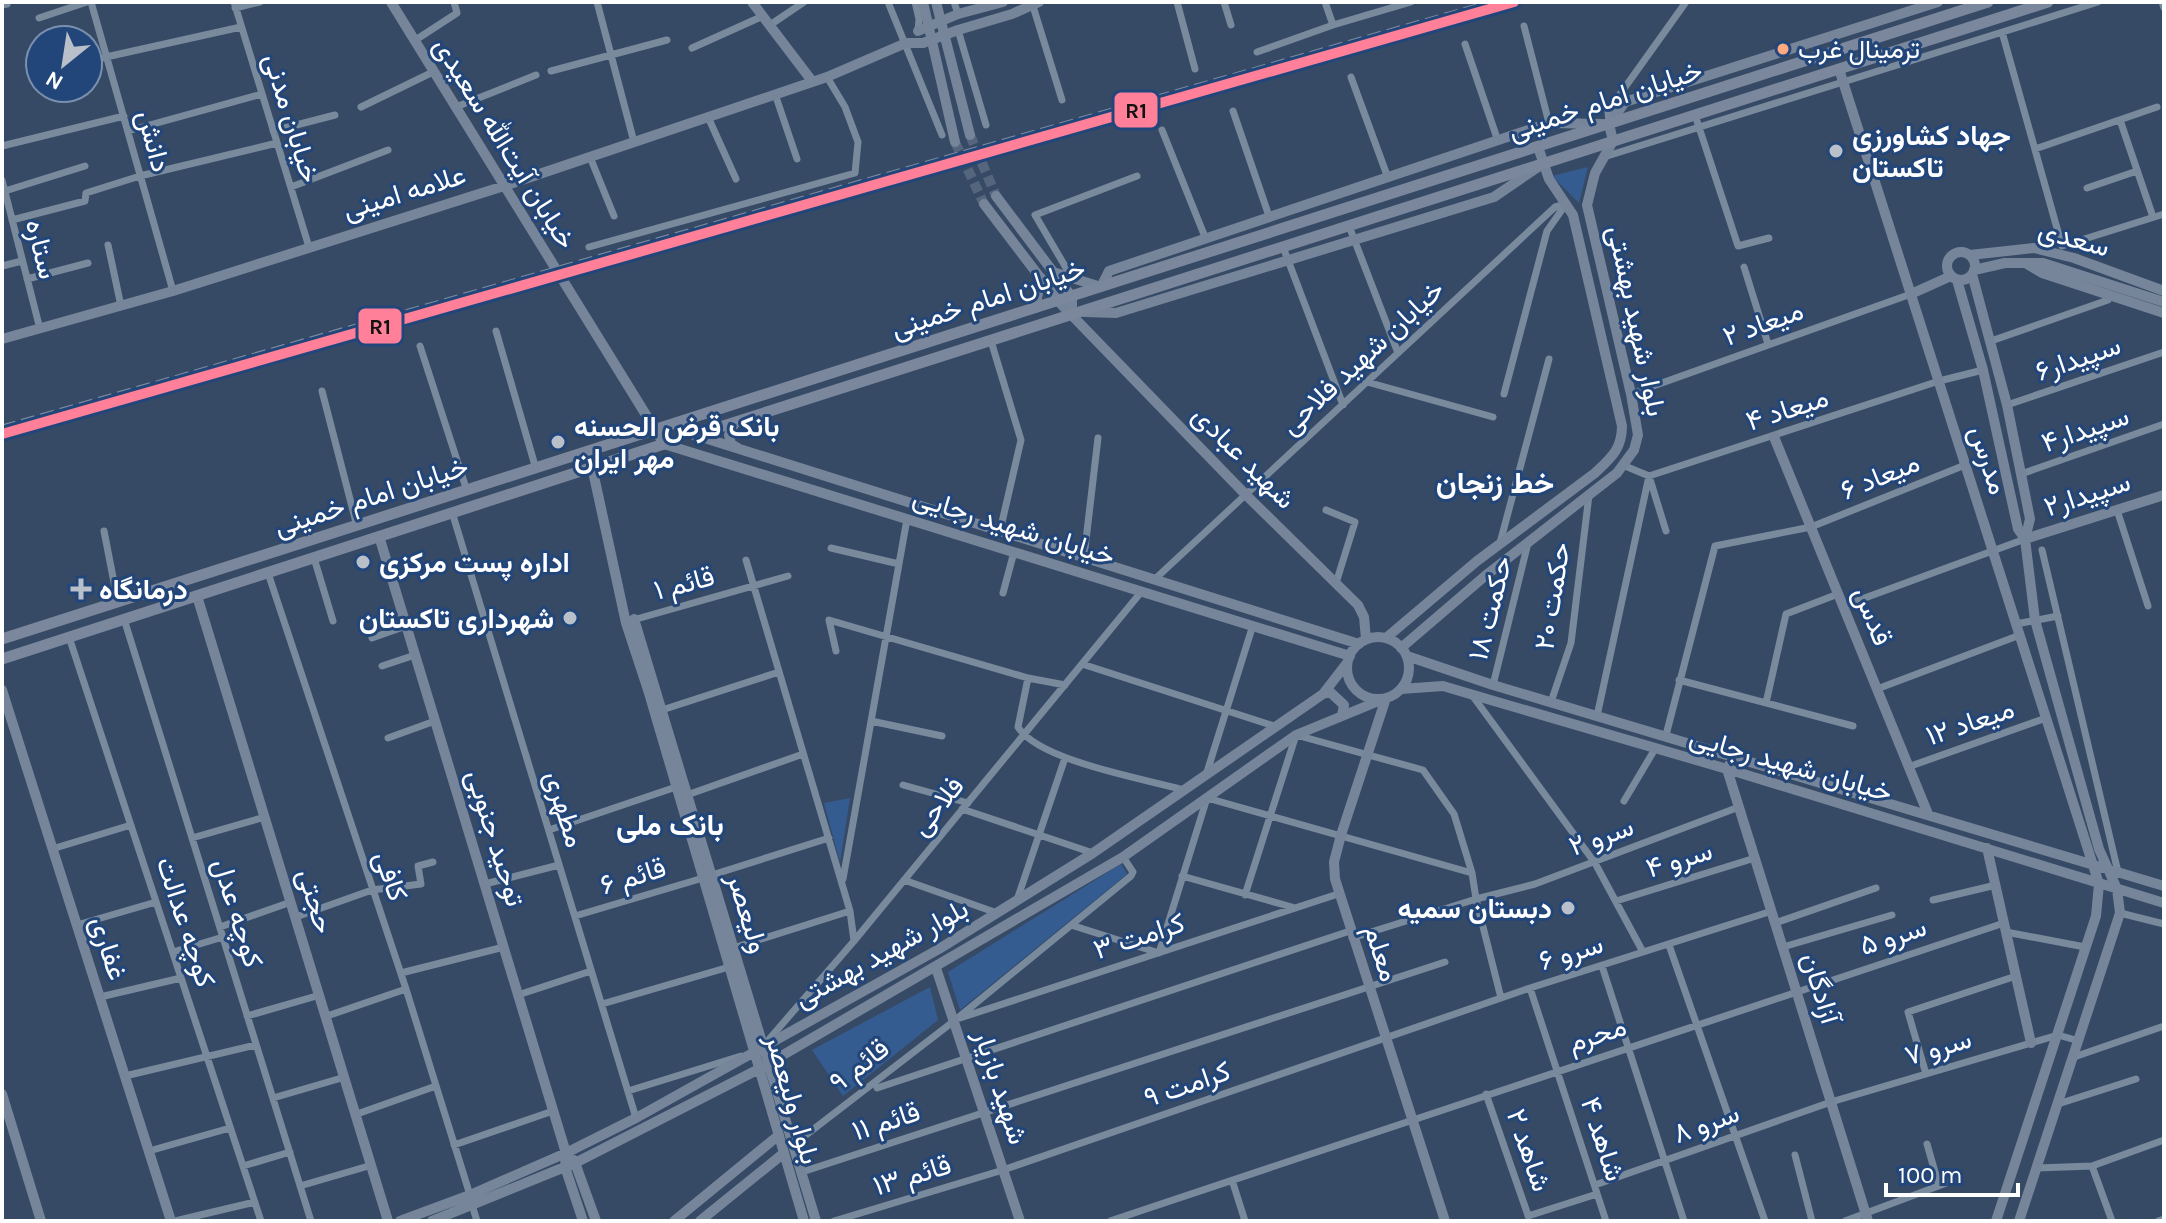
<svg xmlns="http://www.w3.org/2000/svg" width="2166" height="1223" font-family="Karla,Vazirmatn,sans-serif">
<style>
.green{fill:#355c91}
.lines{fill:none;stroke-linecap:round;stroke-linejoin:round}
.secondary-tunnel{stroke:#54657d;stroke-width:10;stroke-dasharray:10 5;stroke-linecap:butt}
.street{stroke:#7a8a9d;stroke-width:7}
.secondary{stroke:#768599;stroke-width:10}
.primary{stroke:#7a879c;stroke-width:11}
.rail{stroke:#7d8b9d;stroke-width:3;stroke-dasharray:14 6;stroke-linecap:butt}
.secondary-bridge{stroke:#768599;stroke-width:10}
.rail-1-casing{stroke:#22467a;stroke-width:16}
.rail-1{stroke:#ff8098;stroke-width:10}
.bus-dot{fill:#ffa980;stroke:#22467a;stroke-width:3}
.poi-dot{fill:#b9c0c9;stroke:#22467a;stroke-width:3}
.labels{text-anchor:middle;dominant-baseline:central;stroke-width:6;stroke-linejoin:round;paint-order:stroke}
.bus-label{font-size:26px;fill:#fff;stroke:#22467a;text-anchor:start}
.street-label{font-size:28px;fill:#fff;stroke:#22467a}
.poi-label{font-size:28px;font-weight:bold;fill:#fff;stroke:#22467a;text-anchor:start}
.neighbourhood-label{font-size:30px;font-weight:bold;fill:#fff;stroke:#22467a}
.line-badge{stroke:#22467a;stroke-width:3}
.pale-badge-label{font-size:22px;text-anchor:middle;font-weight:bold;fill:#111}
</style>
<rect width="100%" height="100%" fill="#364a66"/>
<path class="green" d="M1588,167L1579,203L1552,176Z
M850,798L840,862L824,803Z
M1121,864L1127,874L960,1010L948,972Z
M930,987L938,1020L843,1096L812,1050Z"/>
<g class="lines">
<path class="secondary-tunnel" d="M970,135L996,196
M955,142L984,204"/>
<path class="street" d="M91,2L173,291
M234,2L309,247
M597,2L634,142
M888,2L942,135
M915,2L919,19L918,31
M954,2L958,14
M1177,2L1195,69
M1224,2L1231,25
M1325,2L1333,25
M2162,2L2164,8
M1032,3L1062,100
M2,5L7,4
M235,8L260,2
M39,18L87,2
M770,25L804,2
M1524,26L1549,123
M958,30L986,125
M2002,32L2062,246L2164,214
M414,41L457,13L454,2
M1465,44L1498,141
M692,48L763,16
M1257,52L1333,25L1411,2
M88,61L241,27
M551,71L667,40
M1351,77L1388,178
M775,94L797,159
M361,107L433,72
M456,107L536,75
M1233,111L1269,216
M1695,115L1738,246L1769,238
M708,117L736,179
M2120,120L2153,217
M1609,123L1608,111L1686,2
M1162,130L1205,237
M128,131L262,94
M273,131L335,115
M2,146L124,116
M2035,149L2157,107
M590,157L614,216
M1604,157L2098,2
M2,180L40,329
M291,187L388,150
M2087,188L2137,171
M5,191L85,166
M12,220L85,201L86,193L140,176L277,143
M1349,226L1398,353
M108,245L121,306
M589,247L855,173L858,142L845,107L827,77
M1283,247L1343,405
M2,266L22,261
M1744,267L1768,344
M1072,278L1035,215L1137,176
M27,279L88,263
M496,331L536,469
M991,341L1021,440L1000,531
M1991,341L2108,300
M420,346L467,491
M1367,382L1493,417
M322,391L357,526
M1504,394L1547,231L1566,204
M1631,394L1911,294
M2007,405L2164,352
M2021,474L2164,424
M1326,510L1355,522L1336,583
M2117,510L2148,606
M452,512L636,1118
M104,531L118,603
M1666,531L1649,476L1939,381L1983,370
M1500,543L1549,359
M831,548L899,564
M2042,550L2118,872
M1084,557L1098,438
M314,558L333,621
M746,560L850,911L854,941
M268,573L406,989L470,1195
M1155,579L1555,207L1566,204
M1003,593L1014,552
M1843,606L2025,539
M124,619L311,1221
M633,620L788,576
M2016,624L2058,616
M69,637L261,1221
M372,638L406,626
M836,651L829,620L1028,678L1065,685
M1082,664L1274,726
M382,666L415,655
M1028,678L1018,727C1039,761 1145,779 1184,790
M1679,680L1853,726
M1493,685L1528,543
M1877,689L2020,635
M1472,695L1595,863L1643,952
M1551,702L1571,643L1589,495
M1766,703L1786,614L1838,594
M662,710L779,672
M1597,716L1649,476L1625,466
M871,721L942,736
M1666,735L1715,546L1811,527L1965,465
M388,738L435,721
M1908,767L2046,718
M1207,772L1253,625
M903,785L968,803
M687,795L803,754
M1624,801L1655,749
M962,809L1093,853
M549,830L676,787
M192,838L265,817
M52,849L131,825
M712,875L829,838
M1182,876L1292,907
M843,879L907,519
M904,880L997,913
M485,884L559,865
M1245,895L1296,735L1423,770L1454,814L1472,873L1476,899L1501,998
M1017,900L1065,758
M1933,900L1996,885
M1616,901L1755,858
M2120,913L2164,924
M575,916L703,878
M296,917L372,890L421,884L418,866L433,862
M1775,923L1876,888
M77,925L156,902
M1071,925L1159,953L1207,798L1472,873
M220,927L291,902
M2006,932L2085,947
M1352,938L1476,899L1535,884L1739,807
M1669,945L1765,1221
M1783,947L1892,915
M733,948L850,911
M173,952L223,937
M1602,966L1684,1221
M401,973L504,947
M1530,988L1606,1221
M518,995L591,971
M100,997L181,978
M602,1004L729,967
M247,1016L320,995
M327,1016L406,989
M960,1018L1338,894
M765,1044L854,941L1142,591
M2074,1057L2164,1026
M1926,1074L1908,1012L2016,976
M125,1076L256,1045
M877,1088L1350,931
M628,1091L741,1056
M1486,1094L1530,1221
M273,1098L345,1077
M2058,1104L2136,1079
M357,1114L436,1086
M1927,1144L1939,1186
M454,1145L553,1111
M793,1145L954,1021L1131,876L1133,872L1123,857
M149,1151L230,1128
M1795,1155L1812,1221
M243,1166L290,1152
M2092,1166L2112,1221
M2037,1168L2092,1166L2164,1140
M802,1172L1445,962
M1232,1180L1245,1221
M1595,1185L1831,1102L2058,1035L2079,1041
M300,1186L372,1165
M472,1205L477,1221
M1528,1216L1597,1194
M175,1221L255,1202
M834,1221L1003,1170L1530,988L1772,911
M1110,1221L2004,923
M1845,1221L1957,1179
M2158,1221L2164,1219"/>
<path class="secondary" d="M391,2L664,444
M752,2L812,81
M923,2L955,142
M936,2L970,135
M958,14L1003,2
M958,30L1012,14L1039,2
M1839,69L2099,884L2096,916L1996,1221
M1609,124L1625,102L1938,2
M996,196L1072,297V314
M984,204L1058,301L1246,495L1358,605L1364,617L1366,639
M1947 266a14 14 0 1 1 28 0a14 14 0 1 1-28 0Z
M1970,255L2034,248L2074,258L2164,291
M2027,264L2042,273L2164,313
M1974,270L2005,263H2043L2164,302
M1053,272L1101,287L1109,271L1549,123L1603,124
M1972,274L2007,405L2021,474L2030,519L2025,539
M1957,280L1983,370L2018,529L2025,539L2035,620L2099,849L2117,889L2120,913L2019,1221
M1911,294L1951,276
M1035,308L1041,278
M1085,312L1116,313L1494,197L1538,167
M2,339L173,291L504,186L827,77L906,43H923
M735,422L729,435L731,444L738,448
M678,423L695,435L1359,644
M1774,437L1928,814
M664,444L1350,656
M592,467L626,623L649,693L804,1221
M379,536L566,1153L565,1167L583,1221
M2025,539L2164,495
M197,596L388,1221
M634,619L816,1221
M1347 668a31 31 0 1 1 62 0a31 31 0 1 1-62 0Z
M1386,638L1477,561L1595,473C1611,458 1622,449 1622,426L1573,215L1549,179L1538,147
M1401,648L1485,576L1617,473L1634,450L1638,435L1631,394L1587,205L1595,173L1613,141L1609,124
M1407,656L1493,685L2164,886
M1401,689L1443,686L1470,694L1727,769L2164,903
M2,690L171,1221
M1323,694L1330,692L1344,705L1342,716
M1386,698L1341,835L1334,862L1335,879L1445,1221
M1729,765L1727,769L1868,1221
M1987,848L2031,1043
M936,968L1020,1221
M2,1094L41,1221
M574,1160L596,1221
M400,1221L470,1195L566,1153L636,1118L939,949L1093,853L1323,694L1347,663
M432,1221L577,1162L759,1069L1123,857L1296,735L1386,698
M674,1221L779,1135
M700,1221L784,1153"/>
<path class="primary" d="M695,435L2048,2
M2,639L1988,2
M2,659L664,444"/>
<path class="rail" d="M2,426L1487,2"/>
<path class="secondary-bridge" d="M918,31L958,14
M923,43L958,30"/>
<defs>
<path id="rail-1" d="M2,434L1514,2"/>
</defs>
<use href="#rail-1" class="rail-1-casing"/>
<use href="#rail-1" class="rail-1"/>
</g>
<circle class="bus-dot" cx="1783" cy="49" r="7"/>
<g class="poi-dot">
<circle cx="1836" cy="151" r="8"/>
<circle cx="558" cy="442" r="8"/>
<circle cx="363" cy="562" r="8"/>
<path d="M77 577h8v8h8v8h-8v8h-8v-8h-8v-8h8z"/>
<circle cx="570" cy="618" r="8"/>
<circle cx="1568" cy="908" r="8"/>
</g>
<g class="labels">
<g class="bus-label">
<text x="1798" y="49">ترمینال غرب</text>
</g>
<g class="street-label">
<text transform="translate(1605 100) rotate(-18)">خیابان امام خمینی</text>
<text transform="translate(292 118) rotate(73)">خیابان مدنی</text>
<text transform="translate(154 141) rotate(75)">دانش</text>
<text transform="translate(505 143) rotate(58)">خیابان آیت‌الله سعیدی</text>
<text transform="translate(404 192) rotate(-17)">علامه امینی</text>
<text transform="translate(2074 238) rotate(15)">سعدی</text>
<text transform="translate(42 249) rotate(76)">ستاره</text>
<text transform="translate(988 298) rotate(-18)">خیابان امام خمینی</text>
<text transform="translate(1637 321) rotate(78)">بلوار شهید بهشتی</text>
<text transform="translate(1763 323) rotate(-20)">میعاد ۲</text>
<text transform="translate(1362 357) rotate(-43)">خیابان شهید فلاحی</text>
<text transform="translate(2078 358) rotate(-19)">سپیدار۶</text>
<text transform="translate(1787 409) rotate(-18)">میعاد ۴</text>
<text transform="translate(2085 429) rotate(-19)">سپیدار۴</text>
<text transform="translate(1244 457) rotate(45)">شهید عبادی</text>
<text transform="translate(1989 460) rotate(72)">مدرس</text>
<text transform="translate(1880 476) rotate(-22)">میعاد ۶</text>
<text transform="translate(2087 494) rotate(-18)">سپیدار۲</text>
<text transform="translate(371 496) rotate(-18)">خیابان امام خمینی</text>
<text transform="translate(1014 526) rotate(17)">خیابان شهید رجایی</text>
<text transform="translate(684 583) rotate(-15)">قائم ۱</text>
<text transform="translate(1552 596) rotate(-81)">حکمت ۲۰</text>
<text transform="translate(1490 608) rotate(-76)">حکمت ۱۸</text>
<text transform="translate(1873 616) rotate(68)">قدس</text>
<text transform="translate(1970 722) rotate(-19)">میعاد ۱۲</text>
<text transform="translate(1791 764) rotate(16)">خیابان شهید رجایی</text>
<text transform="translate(937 806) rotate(-51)">فلاحی</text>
<text transform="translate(565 809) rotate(73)">مطهری</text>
<text transform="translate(1601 836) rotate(-20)">سرو ۲</text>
<text transform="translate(496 838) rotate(73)">توحید جنوبی</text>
<text transform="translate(1679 859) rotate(-17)">سرو ۴</text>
<text transform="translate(391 876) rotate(71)">کافی</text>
<text transform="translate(633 876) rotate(-17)">قائم ۶</text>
<text transform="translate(316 901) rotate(73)">حجتی</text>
<text transform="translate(238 913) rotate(73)">کوچه عدل</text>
<text transform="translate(748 913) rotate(73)">ولیعصر</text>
<text transform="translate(186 922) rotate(72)">کوچه عدالت</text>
<text transform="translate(1139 936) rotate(-18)">کرامت ۳</text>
<text transform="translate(1893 936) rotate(-18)">سرو ۵</text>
<text transform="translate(109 948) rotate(72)">غفاری</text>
<text transform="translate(1571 952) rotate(-17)">سرو ۶</text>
<text transform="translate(881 953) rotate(-29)">بلوار شهید بهشتی</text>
<text transform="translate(1382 953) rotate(72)">معلم</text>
<text transform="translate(1821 988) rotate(73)">آزادگان</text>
<text transform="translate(1597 1034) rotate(-18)">محرم</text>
<text transform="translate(1938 1047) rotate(-16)">سرو ۷</text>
<text transform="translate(859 1065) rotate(-38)">قائم ۹</text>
<text transform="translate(1187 1084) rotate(-19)">کرامت ۹</text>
<text transform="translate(1001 1087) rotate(72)">شهید بازیار</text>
<text transform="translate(793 1099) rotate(74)">بلوار ولیعصر</text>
<text transform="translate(886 1121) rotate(-18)">قائم ۱۱</text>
<text transform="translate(1706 1123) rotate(-20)">سرو ۸</text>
<text transform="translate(1603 1139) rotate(72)">شاهد ۴</text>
<text transform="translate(1529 1150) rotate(71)">شاهد ۲</text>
<text transform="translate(912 1175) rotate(-17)">قائم ۱۳</text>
</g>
<g class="poi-label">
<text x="1852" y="135">جهاد کشاورزی<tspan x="1852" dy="32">تاکستان</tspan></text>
<text x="574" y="426">بانک قرض الحسنه<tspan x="574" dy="32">مهر ایران</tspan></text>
<text x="379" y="562">اداره پست مرکزی</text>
<text x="99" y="589">درمانگاه</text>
<text x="554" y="618" text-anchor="end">شهرداری تاکستان</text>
<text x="1552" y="908" text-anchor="end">دبستان سمیه</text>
</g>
<g class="neighbourhood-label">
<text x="1495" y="483">خط زنجان</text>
<text x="670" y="825">بانک ملی</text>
</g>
</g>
<g class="line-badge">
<rect x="1113" y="91" width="46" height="38" rx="8" fill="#ff8098"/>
<rect x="357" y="307" width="46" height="38" rx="8" fill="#ff8098"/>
</g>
<g class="pale-badge-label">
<text x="1136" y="118">R1</text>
<text x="380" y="334">R1</text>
</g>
<rect width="2166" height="1223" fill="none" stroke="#ffffff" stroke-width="8"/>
<g transform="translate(64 64) rotate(210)"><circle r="38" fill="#22467a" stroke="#7a90af" stroke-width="2"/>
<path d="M0-6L14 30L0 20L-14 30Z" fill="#b9c0c9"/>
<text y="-12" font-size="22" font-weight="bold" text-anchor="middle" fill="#ffffff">N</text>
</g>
<path d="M1886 1183v12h132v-12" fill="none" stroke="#ffffff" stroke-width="4"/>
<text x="1898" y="1183" font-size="24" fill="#ffffff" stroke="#22467a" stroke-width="6" paint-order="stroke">100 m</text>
</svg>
